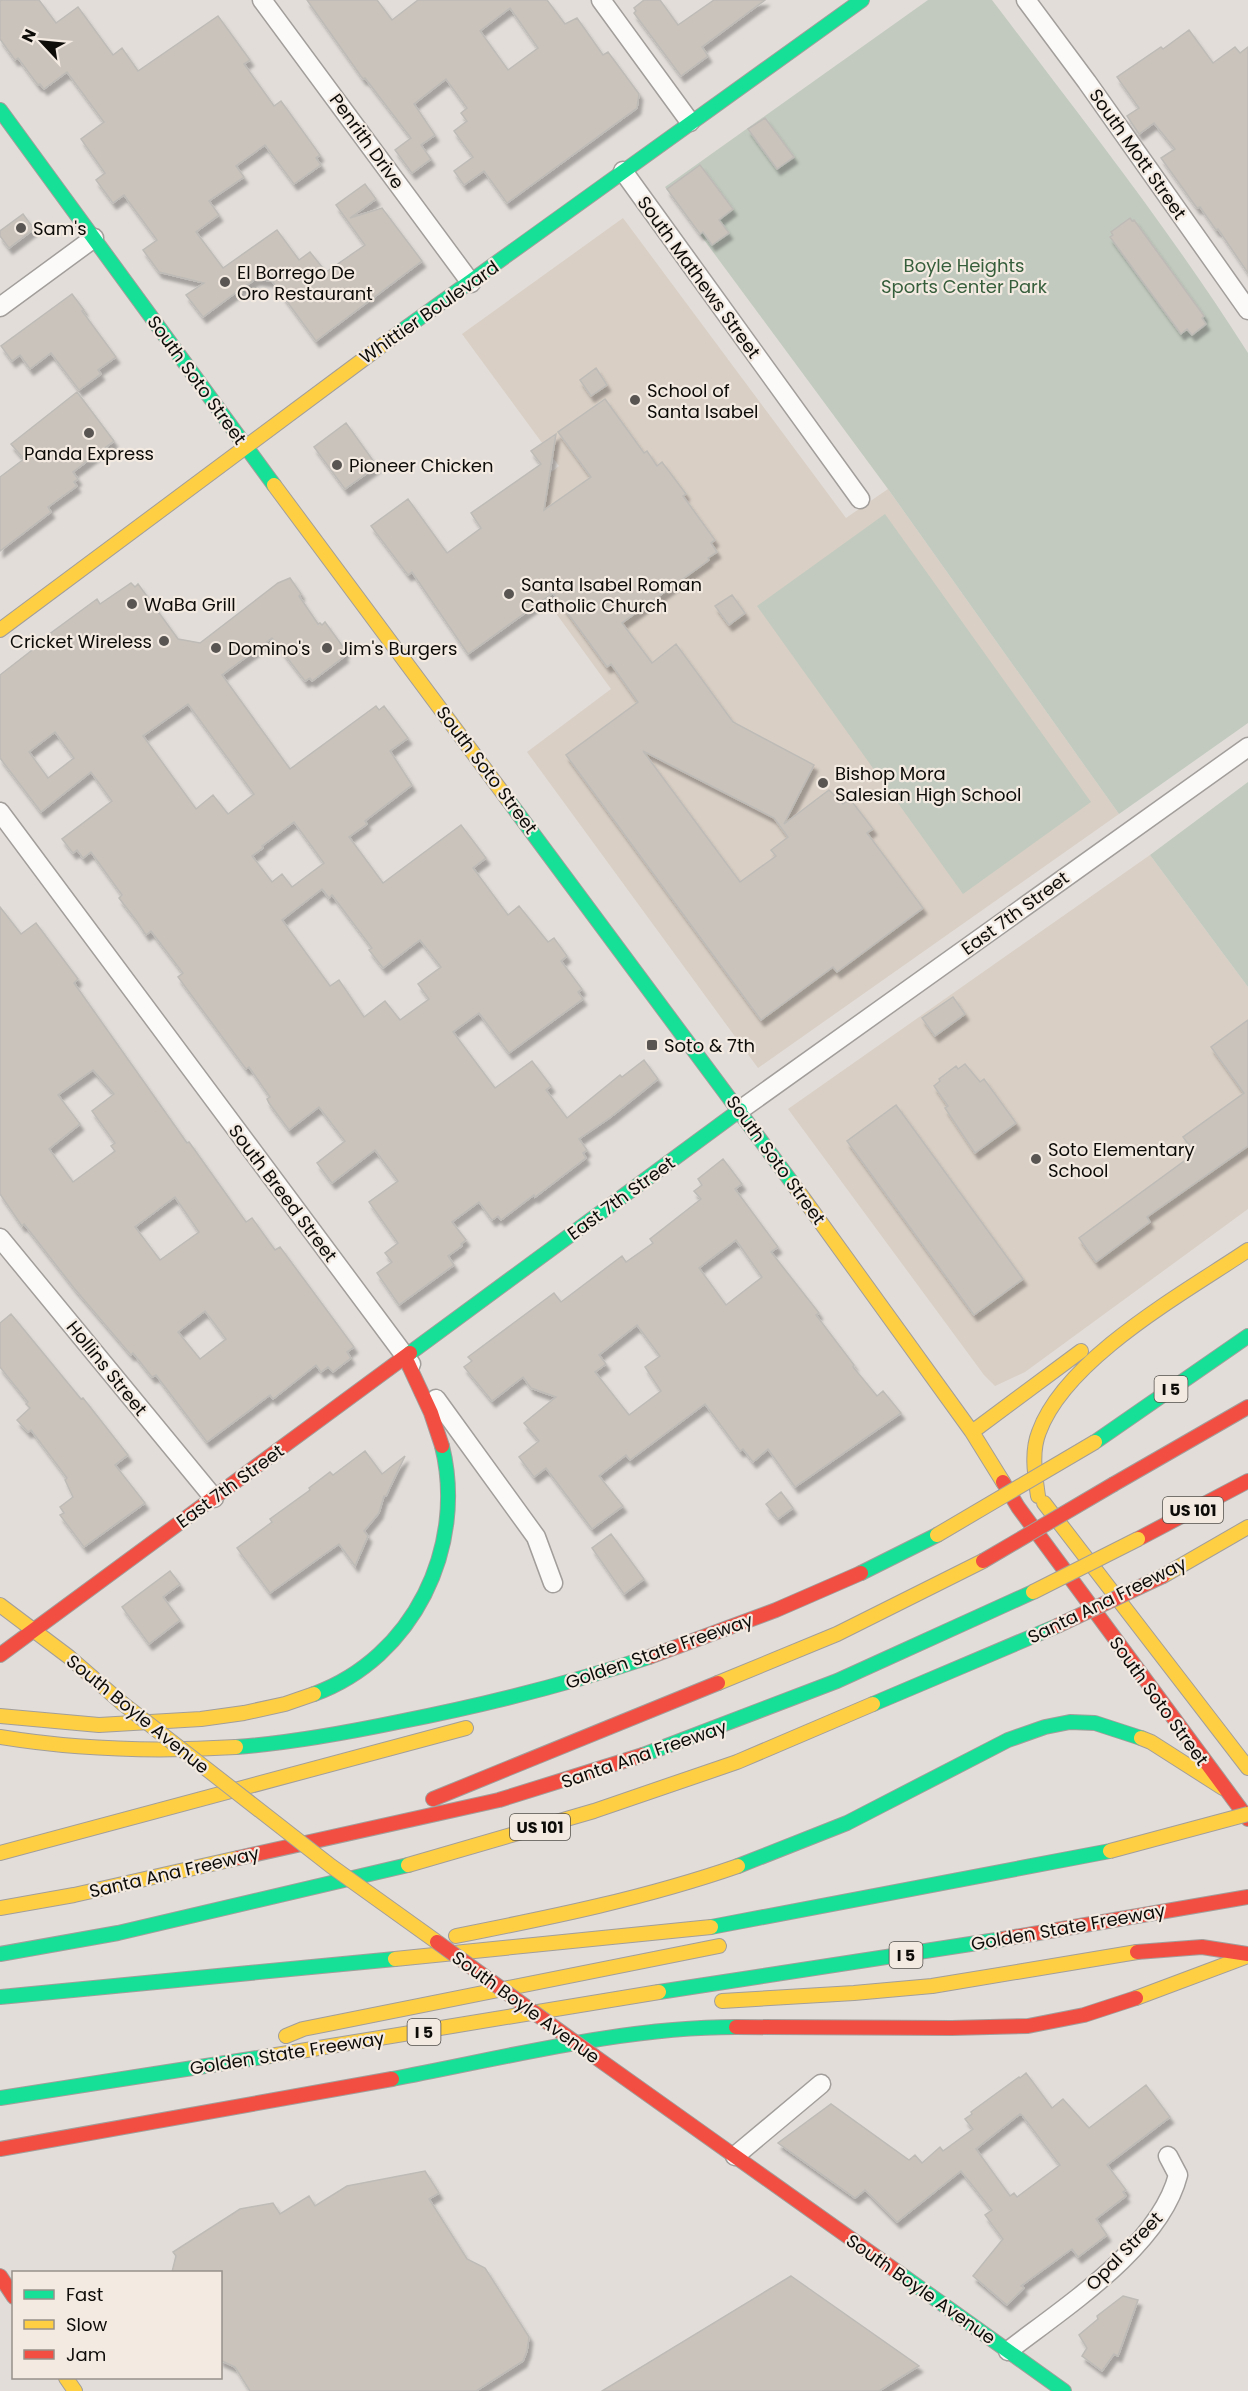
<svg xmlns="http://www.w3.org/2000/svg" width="1248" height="2391" font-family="Poppins,sans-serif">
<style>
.built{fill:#d9cfc5}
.green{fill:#c2cabf}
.building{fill:#cac3bc;stroke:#bebbb7;stroke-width:1.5;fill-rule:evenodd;filter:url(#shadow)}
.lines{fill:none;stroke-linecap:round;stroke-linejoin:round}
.street-casing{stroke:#a29e9b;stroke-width:21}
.fast-casing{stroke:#a29e9b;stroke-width:16}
.slow-casing{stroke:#a29e9b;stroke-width:16}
.jam-casing{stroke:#a29e9b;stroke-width:16}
.street{stroke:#fbfaf9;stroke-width:18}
.fast{stroke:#16e098;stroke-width:14}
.slow{stroke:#ffcf43;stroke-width:14}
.jam{stroke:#f24e42;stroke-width:14}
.slow-bridge-casing{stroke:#a29e9b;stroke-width:16;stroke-linecap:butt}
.jam-bridge-casing{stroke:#a29e9b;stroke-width:16;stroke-linecap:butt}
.slow-bridge{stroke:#ffcf43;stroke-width:14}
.jam-bridge{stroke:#f24e42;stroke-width:14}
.poi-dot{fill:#585552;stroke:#f3eae2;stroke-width:2}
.labels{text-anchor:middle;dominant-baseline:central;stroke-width:4.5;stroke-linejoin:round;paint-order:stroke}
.shield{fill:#f3eae2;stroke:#534f4a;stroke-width:1.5}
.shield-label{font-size:16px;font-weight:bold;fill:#0e0c09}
.street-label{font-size:18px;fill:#0e0c09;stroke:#f3eae2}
.poi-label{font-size:18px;fill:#0e0c09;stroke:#f3eae2;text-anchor:start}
.park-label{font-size:18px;fill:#365e3b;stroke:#f3eae2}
</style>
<defs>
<filter id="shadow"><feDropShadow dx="3.5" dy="6" stdDeviation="1.5" flood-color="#0004"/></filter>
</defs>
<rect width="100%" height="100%" fill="#e2ddd9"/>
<path class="built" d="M623,218L846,518L888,489L1119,814L758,1068L527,752L611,689L550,605L585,580L524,494L559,466L462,334Z
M1150,855L1248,987V1209L1025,1372L995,1386L984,1375L788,1109Z"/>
<path class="green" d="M928,0H992C1080,116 1170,230 1248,353V723L1119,814L888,489L665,187Z
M885,514L1091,802L963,894L757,606Z
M1248,782V987L1150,855Z"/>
<path class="building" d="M0,0H39L56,23L78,7L113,55L122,48L138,71L218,16L250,60L244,64L274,106L281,101L320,155L316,158L321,165L294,184L265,145L236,166L244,177L209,201L219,215L196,232L223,268L277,230L299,260L310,252L326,272L365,245L336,205L365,184L376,199L350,218L382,208L422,261L316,341L272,281L256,279L240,290L241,292L238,291L203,317L186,295L204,283L159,272L143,250L157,240L124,195L113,203L96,180L105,173L81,139L104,122L67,72L44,89L40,84L38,85L18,58L15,60L0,39Z
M307,0H377L392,20L418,0H547L565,24L577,18L603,55L608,52L639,94L637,108L507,203L484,171L464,185L454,171L473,157L454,131L467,121L461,113L467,108L446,79L414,104L435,135L421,145L431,159L412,173L395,150L411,138L365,78L363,79ZM510,8L538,48L508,70L480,31Z
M644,0H660L678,25L714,0H765L702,47L708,56L681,76L634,13L636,11L634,8Z
M1189,30L1213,63L1235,47L1240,53L1248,47V273L1218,229L1216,230L1200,207L1197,208L1161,158L1175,149L1154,123L1139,134L1127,116L1139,108L1117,77L1161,47L1163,49Z
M765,118L794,157L777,169L748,129Z
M700,165L733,209L719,220L729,233L712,245L703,232L700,234L667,189Z
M23,214L34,229L9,248L0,236V231Z
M1130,218L1132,221L1134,220L1204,316L1202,318L1206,324L1192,335L1187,329L1181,334L1110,237L1113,235L1111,232Z
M72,294L84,310L82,311L116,357L98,370L101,374L79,390L51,353L30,369L20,355L12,361L1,346Z
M596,368L607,385L591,396L580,380Z
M77,392L114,441L73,472L78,479L74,482L77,486L48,507L51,512L0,551V477L24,459L11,444Z
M605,399L644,453L647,451L657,466L662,462L686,494L683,496L715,540L711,543L717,552L708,558L709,560L622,623L652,663L676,644L733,722L814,765L784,824L829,790L843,804L850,799L873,829L867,833L923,908L837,972L833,967L761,1020L566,755L638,702L611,664L607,667L553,593L468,654L412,572L408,575L371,526L408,499L447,553L481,528L471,513L541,464L531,451L556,434L544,510L591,477L558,432ZM643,751L774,818L788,837L771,850L776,856L740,882Z
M346,423L377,466L345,489L314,447Z
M290,578L301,594L299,596L318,624L320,623L322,625L325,622L346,651L343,653L345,656L312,681L310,678L305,681L272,638L222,675L290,769L376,706L379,710L384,706L408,738L390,751L412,785L365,821L367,824L349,837L352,841L383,883L461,825L486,858L473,868L508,915L519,906L548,942L554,938L567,956L561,961L582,989L578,992L583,999L509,1053L479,1013L453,1032L495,1088L532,1061L551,1086L546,1090L567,1118L620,1075L622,1077L644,1060L658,1079L611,1117L579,1139L587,1150L583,1153L586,1158L535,1197L534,1195L501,1220L498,1216L492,1220L479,1202L452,1222L466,1240L461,1244L462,1246L448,1256L454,1265L399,1305L377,1273L392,1262L385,1253L398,1243L369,1202L398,1181L375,1150L332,1183L317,1163L345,1141L319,1107L289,1130L269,1103L267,1099L270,1097L249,1067L246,1069L178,977L183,973L151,931L146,935L136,920L119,898L122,895L91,852L83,858L77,850L73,853L62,839L112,801L91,772L41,812L0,758V675L45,640L44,638L97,599L100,604L131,583L135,587L138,584L178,639L200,643L278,583ZM188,704L254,794L228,814L213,795L196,809L143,736ZM55,732L74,758L48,778L29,752ZM294,822L324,863L292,887L282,874L272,882L252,856L263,848L262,846ZM322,889L329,898L332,895L372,948L369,950L383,968L420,940L441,967L418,984L429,999L400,1020L385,1001L364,1017L339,980L330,986L282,920Z
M732,595L745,613L729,625L715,606Z
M0,907L21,934L36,923L78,979L74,983L187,1143L189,1142L246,1222L252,1218L275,1250L280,1247L354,1347L347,1352L351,1358L333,1372L328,1367L321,1372L316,1365L273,1399L270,1395L207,1442L156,1375L152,1377L133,1353L131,1355L74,1288L24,1224L22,1226L0,1194ZM93,1070L114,1094L92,1111L115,1143L111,1146L115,1151L73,1182L49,1149L80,1124L58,1095ZM175,1197L199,1232L160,1260L135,1227ZM205,1311L226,1339L200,1359L178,1332Z
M953,997L965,1014L935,1036L922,1018Z
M1248,1020V1146L1147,1217L1150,1222L1096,1262L1079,1238L1195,1153L1183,1137L1244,1093L1211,1047Z
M965,1064L980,1082L984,1079L1016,1123L975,1153L945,1108L948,1106L934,1086L940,1081L939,1079L956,1066L958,1069Z
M896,1105L1023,1279L974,1315L847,1141Z
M723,1159L742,1184L735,1189L778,1247L771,1252L819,1313L816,1315L854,1365L853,1367L877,1396L883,1391L901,1413L795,1487L768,1449L753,1462L743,1449L740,1451L705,1404L630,1460L626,1455L599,1476L623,1506L592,1529L546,1468L534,1477L519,1457L539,1441L524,1423L556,1397L531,1388L523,1377L492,1401L464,1367L472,1361L468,1357L554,1293L561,1302L622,1256L626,1262L653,1243L650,1239L701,1199L694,1191L702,1185L698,1179ZM736,1240L762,1277L726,1305L699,1268ZM637,1325L660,1356L645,1367L661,1391L629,1415L595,1372L606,1364L599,1355Z
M11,1314L81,1399L83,1398L128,1455L115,1465L145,1503L84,1547L60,1515L64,1513L60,1507L73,1497L65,1480L67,1478L31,1430L28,1432L17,1420L30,1408L26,1404L28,1402L0,1367V1323Z
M365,1451L382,1474L405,1456L386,1496H384L379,1513L364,1531L368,1536L355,1566L339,1544L270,1593L237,1548L272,1522L270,1519L310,1490L309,1488L330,1472L333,1475Z
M781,1492L793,1508L778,1519L766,1504Z
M611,1534L644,1579L624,1594L592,1548Z
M170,1571L180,1584L163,1597L180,1620L149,1644L122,1607Z
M1026,2073L1052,2108L1063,2099L1089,2128L1146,2085L1170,2117L1107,2165L1126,2190L1123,2192L1126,2196L1096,2219L1107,2235L1078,2257L1072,2249L1069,2251L1021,2286L1024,2288L1007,2305L973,2276L1003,2239L985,2215L992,2210L961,2171L897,2222L865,2190L855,2198L778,2143L831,2104L909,2160L915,2155L922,2163L940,2147L943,2151L973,2129L965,2119L972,2114L971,2112L1019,2077L1020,2078ZM1020,2114L1022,2115L1060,2165L1017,2197L1014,2193L1010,2196L976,2149Z
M425,2171L439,2193L429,2199L467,2259L485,2268L529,2337L527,2351L523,2361L476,2391H250L235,2367L220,2360V2272H172L176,2256L173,2252L240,2209L273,2203L280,2214L309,2196L315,2206L347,2186Z
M791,2276L919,2366L879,2391H602Z
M1123,2296L1138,2300L1118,2356L1114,2354L1102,2371L1082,2356L1087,2348L1079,2335L1098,2319L1097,2316Z"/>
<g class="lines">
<defs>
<path id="street" d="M262,0L471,283
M601,0L690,122
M1026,0L1087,82L1248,310
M623,171L860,499
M0,307L94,238
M0,812L411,1364
M740,1110L1248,747
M0,1238L214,1498
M436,1399L536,1537L553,1583
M735,2156L821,2084
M1008,2351C1065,2307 1160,2246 1178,2175L1168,2156"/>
<path id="fast" d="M0,110L274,485
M396,335L862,0
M508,800L793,1184
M410,1353L740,1110
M1095,1442L1248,1336
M861,1573L937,1535
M314,1694C413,1658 467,1547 442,1446
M873,1704L1057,1626
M236,1747C291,1743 345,1733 398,1722C484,1705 566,1685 649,1657
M643,1755L837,1681L1033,1592
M738,1866L847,1823L1008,1740L1045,1727L1070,1722L1095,1723L1141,1738
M711,1927L1110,1851
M0,1954L118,1933L408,1865
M659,1992L1003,1939
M0,1997L395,1959
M392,2079C504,2058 622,2027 736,2027
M0,2098L270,2056
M899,2273L1064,2391"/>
<path id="slow" d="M274,485L508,800
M0,630L396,335
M793,1184L972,1432L1003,1482
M972,1432L1081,1351
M1038,1496C1035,1475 1031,1452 1039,1432C1066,1358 1184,1293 1248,1250
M1044,1503L1248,1768
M1163,1576L1248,1527
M0,1605L69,1657L122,1703
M718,1683L837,1634L983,1561
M0,1716L99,1725L201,1719L244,1713L285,1704L314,1694
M0,1737C79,1750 156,1752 236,1747
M1141,1738L1151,1742L1223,1788
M0,1853L466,1728
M408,1865L594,1811L737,1762L873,1704
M0,1908L74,1895L238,1858
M456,1936C552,1917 646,1898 738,1866
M395,1959L711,1927
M1136,1998L1248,1956
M722,2001L854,1993L932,1986L1137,1952
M286,2036L303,2029L719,1946
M270,2056L659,1992
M66,2378L75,2391"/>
<path id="jam" d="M405,1357L431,1413L442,1446
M1003,1482L1018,1507L1248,1819
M1114,1484L1248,1407
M1138,1539L1248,1481
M0,1655L410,1353
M649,1657L776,1610L861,1573
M433,1799L718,1683
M238,1858L499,1800L643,1755
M1003,1939L1248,1897
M1137,1952L1202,1947L1248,1954
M736,2027L952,2028L1028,2026L1084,2015L1136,1998
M594,2056L899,2273
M0,2149L392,2079
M0,2276L14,2297"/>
</defs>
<use href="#street" class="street-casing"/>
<use href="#fast" class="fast-casing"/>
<use href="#slow" class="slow-casing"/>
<use href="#jam" class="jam-casing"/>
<use href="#street" class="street"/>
<use href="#fast" class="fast"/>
<use href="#slow" class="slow"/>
<use href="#jam" class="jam"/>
<defs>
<path id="slow-bridge" d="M937,1535L1095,1442
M1033,1592L1138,1539
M122,1703L331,1866L437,1942
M1110,1851L1248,1814"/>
<path id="jam-bridge" d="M983,1561L1114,1484
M1057,1626L1163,1576
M437,1942L594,2056"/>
</defs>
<use href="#slow-bridge" class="slow-bridge-casing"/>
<use href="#jam-bridge" class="jam-bridge-casing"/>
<use href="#slow-bridge" class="slow-bridge"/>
<use href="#jam-bridge" class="jam-bridge"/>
</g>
<g class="poi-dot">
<circle cx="21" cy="228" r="6"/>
<circle cx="225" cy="282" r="6"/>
<circle cx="635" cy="400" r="6"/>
<circle cx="89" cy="433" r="6"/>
<circle cx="337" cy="465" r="6"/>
<circle cx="509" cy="594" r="6"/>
<circle cx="132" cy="604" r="6"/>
<circle cx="164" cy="641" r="6"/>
<circle cx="216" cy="648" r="6"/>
<circle cx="327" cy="648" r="6"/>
<circle cx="823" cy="783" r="6"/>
<rect x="646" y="1039" width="12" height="12" rx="3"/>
<circle cx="1036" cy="1159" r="6"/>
</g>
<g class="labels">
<g class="shield">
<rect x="1154.5" y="1376" width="33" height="26" rx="4.5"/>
<rect x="1163" y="1497" width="60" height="26" rx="4.5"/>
<rect x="510" y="1814" width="60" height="26" rx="4.5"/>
<rect x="889.5" y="1942" width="33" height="26" rx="4.5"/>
<rect x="407.5" y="2019" width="33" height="26" rx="4.5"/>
</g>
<g class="shield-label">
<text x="1171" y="1389">I 5</text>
<text x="1193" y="1510">US 101</text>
<text x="540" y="1827">US 101</text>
<text x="906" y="1955">I 5</text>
<text x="424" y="2032">I 5</text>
</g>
<g class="street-label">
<text transform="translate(367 141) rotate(54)">Penrith Drive</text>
<text transform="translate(1138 154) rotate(55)">South Mott Street</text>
<text transform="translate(699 277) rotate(54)">South Mathews Street</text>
<text transform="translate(429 312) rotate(-35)">Whittier Boulevard</text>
<text transform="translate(197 380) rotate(54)">South Soto Street</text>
<text transform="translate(487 770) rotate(53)">South Soto Street</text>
<text transform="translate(1015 913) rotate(-36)">East 7th Street</text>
<text transform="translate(776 1160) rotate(54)">South Soto Street</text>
<text transform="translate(283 1193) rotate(53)">South Breed Street</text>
<text transform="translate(621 1198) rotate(-36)">East 7th Street</text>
<text transform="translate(107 1368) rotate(51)">Hollins Street</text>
<text transform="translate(230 1486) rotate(-36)">East 7th Street</text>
<text transform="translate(1107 1600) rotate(-26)">Santa Ana Freeway</text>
<text transform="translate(659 1651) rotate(-19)">Golden State Freeway</text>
<text transform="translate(1159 1701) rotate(54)">South Soto Street</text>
<text transform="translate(138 1714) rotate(39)">South Boyle Avenue</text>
<text transform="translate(644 1754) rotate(-19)">Santa Ana Freeway</text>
<text transform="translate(174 1872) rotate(-13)">Santa Ana Freeway</text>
<text transform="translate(1068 1927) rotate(-10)">Golden State Freeway</text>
<text transform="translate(526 2007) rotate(36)">South Boyle Avenue</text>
<text transform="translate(287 2053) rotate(-9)">Golden State Freeway</text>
<text transform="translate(1124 2251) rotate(-46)">Opal Street</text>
<text transform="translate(921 2289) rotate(35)">South Boyle Avenue</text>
</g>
<g class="poi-label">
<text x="33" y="228">Sam's</text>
<text x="237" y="272">El Borrego De<tspan x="237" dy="21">Oro Restaurant</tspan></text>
<text x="647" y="390">School of<tspan x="647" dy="21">Santa Isabel</tspan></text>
<text x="89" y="453" text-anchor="middle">Panda Express</text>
<text x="349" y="465">Pioneer Chicken</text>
<text x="521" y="584">Santa Isabel Roman<tspan x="521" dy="21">Catholic Church</tspan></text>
<text x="144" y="604">WaBa Grill</text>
<text x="152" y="641" text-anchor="end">Cricket Wireless</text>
<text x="228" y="648">Domino's</text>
<text x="339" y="648">Jim's Burgers</text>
<text x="835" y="773">Bishop Mora<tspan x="835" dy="21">Salesian High School</tspan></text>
<text x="664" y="1045">Soto &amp; 7th</text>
<text x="1048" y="1149">Soto Elementary<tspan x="1048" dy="21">School</tspan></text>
</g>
<g class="park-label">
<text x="964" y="265">Boyle Heights<tspan x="964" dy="21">Sports Center Park</tspan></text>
</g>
</g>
<rect x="12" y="2271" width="210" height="108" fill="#f3eae2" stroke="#97918b" stroke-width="1.5"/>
<rect x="24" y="2290" width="30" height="9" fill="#16e098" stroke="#97918b" stroke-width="1.5"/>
<text x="66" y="2301" font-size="18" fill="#0e0c09">Fast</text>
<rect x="24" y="2320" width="30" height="9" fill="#ffcf43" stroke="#97918b" stroke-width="1.5"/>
<text x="66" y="2331" font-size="18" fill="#0e0c09">Slow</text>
<rect x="24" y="2350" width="30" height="9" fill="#f24e42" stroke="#97918b" stroke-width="1.5"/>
<text x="66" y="2361" font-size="18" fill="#0e0c09">Jam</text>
<g transform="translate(42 42) rotate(296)" stroke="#f3eae2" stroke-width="4.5" paint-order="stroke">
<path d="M0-4.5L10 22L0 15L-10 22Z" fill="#0e0c09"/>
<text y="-9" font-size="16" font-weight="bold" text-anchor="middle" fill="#0e0c09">N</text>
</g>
</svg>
